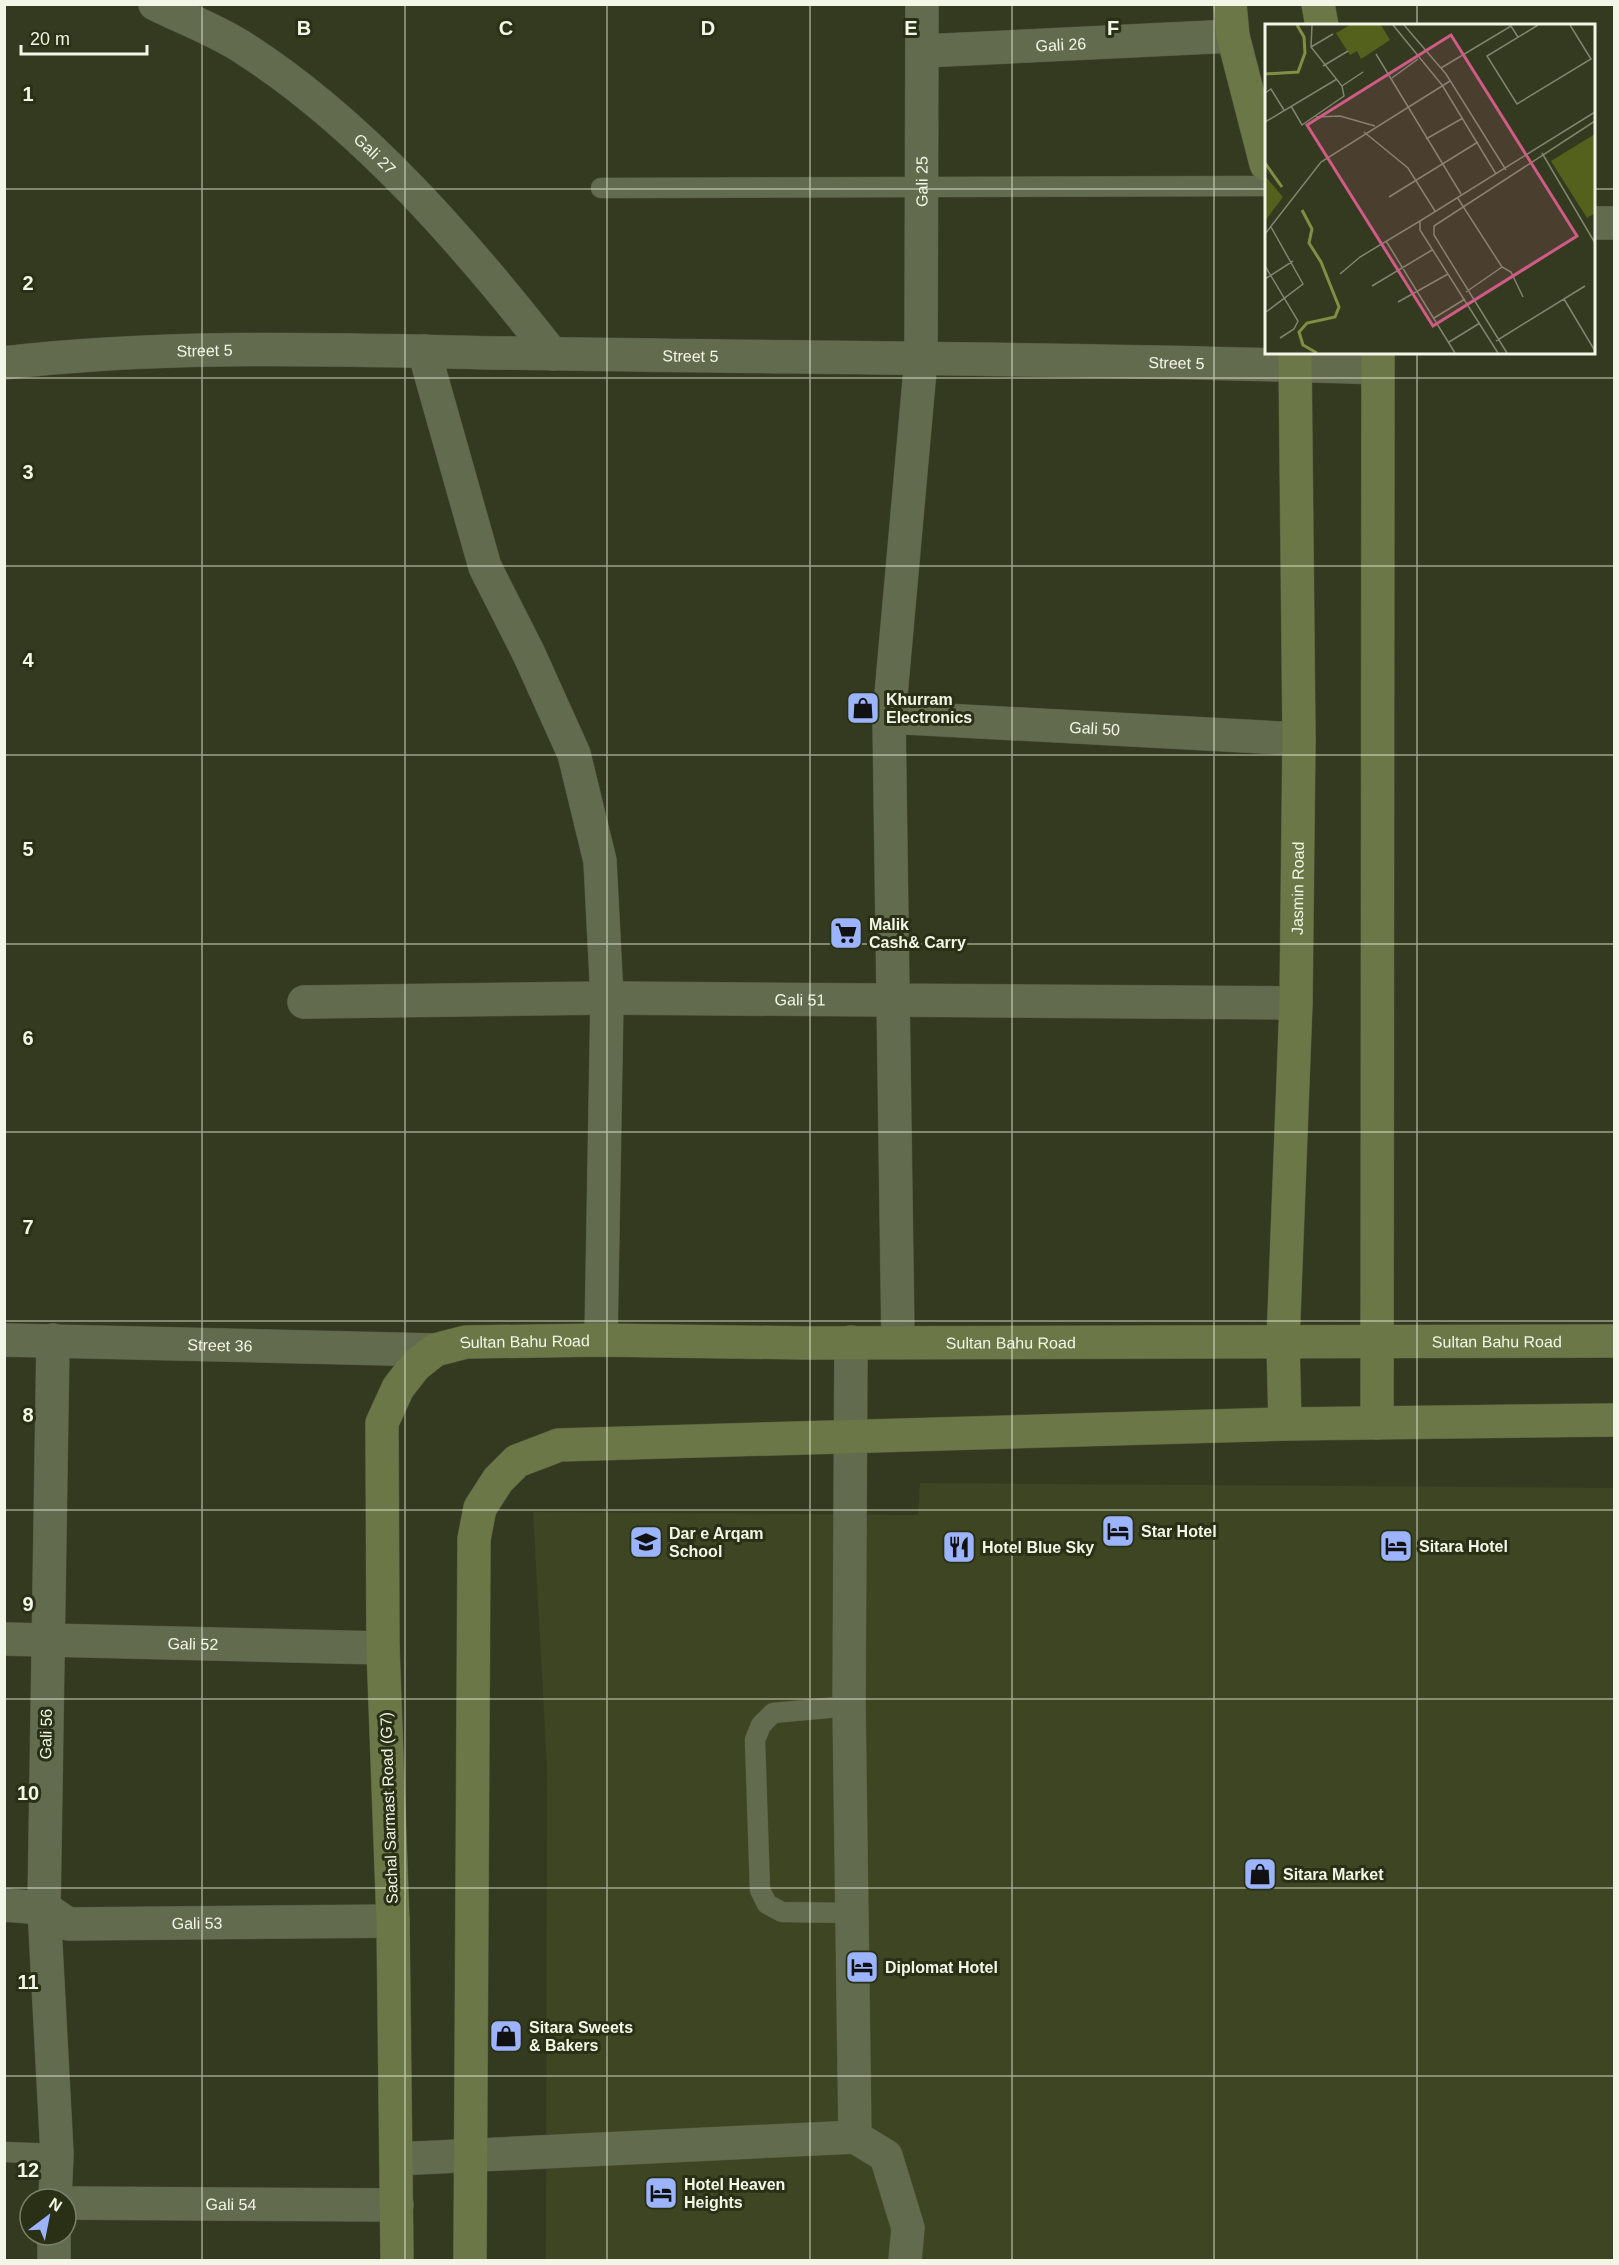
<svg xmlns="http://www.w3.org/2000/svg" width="1619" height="2265" font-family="Arial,sans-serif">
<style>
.built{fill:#3d4523}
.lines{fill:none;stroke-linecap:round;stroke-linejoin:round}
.lane-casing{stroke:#535840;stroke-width:21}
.street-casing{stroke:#535840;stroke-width:34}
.secondary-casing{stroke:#535840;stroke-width:34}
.lane{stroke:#636b4e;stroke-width:20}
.street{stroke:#636b4e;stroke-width:33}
.secondary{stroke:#6b7746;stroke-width:33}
.grid{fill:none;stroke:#f2f6e6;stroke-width:1.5;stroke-opacity:0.55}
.labels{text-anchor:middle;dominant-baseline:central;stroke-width:6;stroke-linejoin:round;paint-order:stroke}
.street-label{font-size:16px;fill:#f2f6e6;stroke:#2a3015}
.poi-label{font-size:16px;font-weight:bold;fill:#f2f6e6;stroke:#2a3015;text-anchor:start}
.inset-river{fill:none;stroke:#7f8f43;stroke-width:3}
.inset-road{fill:none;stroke:#7f856f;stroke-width:1.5}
.view{fill:#d05b85;fill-opacity:0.15;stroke:#d05b85;stroke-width:3}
.inset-edge{fill:none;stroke:#f2f6e6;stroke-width:3}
.grid-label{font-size:20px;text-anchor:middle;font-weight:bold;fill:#f2f6e6;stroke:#2a3015;stroke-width:6;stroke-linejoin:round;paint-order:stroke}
</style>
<rect width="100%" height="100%" fill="#333a1f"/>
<path class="built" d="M920,1483L1614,1488V2260H546L547,1767L533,1512L918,1515Z"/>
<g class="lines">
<defs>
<path id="lane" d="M601,188L1266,186
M849,1706L773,1713L761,1725L755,1740L760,1890L767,1904L782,1912L853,1913
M4,2152L57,2154"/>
<g id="street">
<path id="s1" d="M155,4C185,19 218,31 245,49C363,125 466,244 552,354"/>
<path id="s2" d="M923,51L1233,36"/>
<path d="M1594,223H1614"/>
<path d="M424,351L485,567L529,654L574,754L600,861L607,998L601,1340"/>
<path id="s3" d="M4,363C192,341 382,352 570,354C839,358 1108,359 1378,368"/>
<path id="s4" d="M889,717L1299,739"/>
<path id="s5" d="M304,1002L607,998L1296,1003"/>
<path id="s6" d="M4,1340L435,1350"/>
<path d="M53,1340L44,1908L57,2154L55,2199"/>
<path d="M851,1342L849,1706L855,2137L886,2156L908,2228L905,2260"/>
<path id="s7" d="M898,1342L889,717L921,359L922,4"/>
<path id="s8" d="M4,1639L383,1648"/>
<path id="s9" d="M4,1905L44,1908L68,1924L393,1921"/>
<path d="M396,2159L855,2137"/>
<path id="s10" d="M66,2203L397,2205"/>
<path d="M54,2260V2235"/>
</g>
<g id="secondary">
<path d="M1230,4L1233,36L1266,164"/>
<path d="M1318,4L1322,26"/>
<path d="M1377,1423L1378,352"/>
<path id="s11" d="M1285,1424L1283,1342L1296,1003L1299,739L1295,352"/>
<path id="s12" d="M397,2260L393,1921L383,1648L382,1423L398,1388L415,1366L435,1350L466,1342L601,1340L806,1343L1614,1341"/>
<path d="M470,2260L474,1539L480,1508L498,1480L517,1461L559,1445L1285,1424L1614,1420"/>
</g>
</defs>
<use href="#lane" class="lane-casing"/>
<use href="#street" class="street-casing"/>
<use href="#secondary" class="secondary-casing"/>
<use href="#lane" class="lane"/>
<use href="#street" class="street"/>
<use href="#secondary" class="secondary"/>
</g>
<path class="grid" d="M202,4V2260M405,4V2260M607,4V2260M810,4V2260M1012,4V2260M1214,4V2260M1417,4V26M4,189H1266M1594,189H1614M1417,352V2260M4,378H1614M4,566H1614M4,755H1614M4,944H1614M4,1132H1614M4,1321H1614M4,1510H1614M4,1699H1614M4,1888H1614M4,2076H1614"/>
<defs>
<symbol id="shop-square" viewBox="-11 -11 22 22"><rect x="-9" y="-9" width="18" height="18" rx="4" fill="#9cb4fd" stroke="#2a3015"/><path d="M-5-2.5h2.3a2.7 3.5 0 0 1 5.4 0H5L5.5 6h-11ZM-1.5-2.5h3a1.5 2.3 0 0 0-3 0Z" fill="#111"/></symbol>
<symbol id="supermarket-square" viewBox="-11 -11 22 22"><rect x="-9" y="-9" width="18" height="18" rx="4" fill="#9cb4fd" stroke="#2a3015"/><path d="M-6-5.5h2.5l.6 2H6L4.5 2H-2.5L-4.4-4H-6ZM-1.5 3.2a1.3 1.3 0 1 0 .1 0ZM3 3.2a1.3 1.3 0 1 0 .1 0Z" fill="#111"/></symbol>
<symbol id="hotel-square" viewBox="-11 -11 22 22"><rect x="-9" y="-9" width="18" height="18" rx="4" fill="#9cb4fd" stroke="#2a3015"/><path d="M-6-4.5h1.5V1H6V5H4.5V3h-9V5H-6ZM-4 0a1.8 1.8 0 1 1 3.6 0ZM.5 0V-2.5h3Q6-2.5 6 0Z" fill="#111"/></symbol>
<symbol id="school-square" viewBox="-11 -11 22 22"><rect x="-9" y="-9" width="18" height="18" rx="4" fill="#9cb4fd" stroke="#2a3015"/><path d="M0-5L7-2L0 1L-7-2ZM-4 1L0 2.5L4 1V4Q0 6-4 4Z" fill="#111"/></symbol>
<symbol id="restaurant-square" viewBox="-11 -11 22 22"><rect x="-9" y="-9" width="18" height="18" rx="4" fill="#9cb4fd" stroke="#2a3015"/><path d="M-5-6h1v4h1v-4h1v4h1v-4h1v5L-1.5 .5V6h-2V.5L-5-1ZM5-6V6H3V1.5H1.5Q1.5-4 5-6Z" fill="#111"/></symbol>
</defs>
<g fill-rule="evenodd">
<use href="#shop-square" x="844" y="689" width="38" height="38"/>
<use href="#supermarket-square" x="827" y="914" width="38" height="38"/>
<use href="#hotel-square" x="1099" y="1512" width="38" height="38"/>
<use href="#school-square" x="627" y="1523" width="38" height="38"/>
<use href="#hotel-square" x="1377" y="1527" width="38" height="38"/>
<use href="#restaurant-square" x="940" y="1528" width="38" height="38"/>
<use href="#shop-square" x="1241" y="1855" width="38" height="38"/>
<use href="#hotel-square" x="843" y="1948" width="38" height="38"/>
<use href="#shop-square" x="487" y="2017" width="38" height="38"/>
<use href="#hotel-square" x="642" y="2174" width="38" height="38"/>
</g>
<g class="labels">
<g class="street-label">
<text stroke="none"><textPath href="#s2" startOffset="138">Gali 26</textPath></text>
<text stroke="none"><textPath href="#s1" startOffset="268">Gali 27</textPath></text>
<text stroke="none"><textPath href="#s7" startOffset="1162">Gali 25</textPath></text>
<text stroke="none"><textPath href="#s3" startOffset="201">Street 5</textPath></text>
<text stroke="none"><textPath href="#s3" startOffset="687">Street 5</textPath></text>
<text stroke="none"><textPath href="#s3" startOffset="1173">Street 5</textPath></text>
<text stroke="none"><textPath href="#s4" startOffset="206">Gali 50</textPath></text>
<text stroke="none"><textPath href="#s11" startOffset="536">Jasmin Road</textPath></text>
<text stroke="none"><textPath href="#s5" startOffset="496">Gali 51</textPath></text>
<text stroke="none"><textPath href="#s12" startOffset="1992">Sultan Bahu Road</textPath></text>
<text stroke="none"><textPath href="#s12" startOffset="1506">Sultan Bahu Road</textPath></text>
<text stroke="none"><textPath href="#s12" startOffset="1020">Sultan Bahu Road</textPath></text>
<text stroke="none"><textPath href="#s6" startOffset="216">Street 36</textPath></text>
<text stroke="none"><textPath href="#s8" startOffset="189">Gali 52</textPath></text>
<text transform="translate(46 1734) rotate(-89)">Gali 56</text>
<text transform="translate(389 1808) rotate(-92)">Sachal Sarmast Road (G7)</text>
<text stroke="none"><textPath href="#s9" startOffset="198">Gali 53</textPath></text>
<text stroke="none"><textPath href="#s10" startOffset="165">Gali 54</textPath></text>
</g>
<g class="poi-label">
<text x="886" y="699">Khurram<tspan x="886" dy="18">Electronics</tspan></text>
<text x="869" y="924">Malik<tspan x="869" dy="18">Cash&amp; Carry</tspan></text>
<text x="1141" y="1531">Star Hotel</text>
<text x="669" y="1533">Dar e Arqam<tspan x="669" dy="18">School</tspan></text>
<text x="1419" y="1546">Sitara Hotel</text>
<text x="982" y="1547">Hotel Blue Sky</text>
<text x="1283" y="1874">Sitara Market</text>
<text x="885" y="1967">Diplomat Hotel</text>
<text x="529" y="2027">Sitara Sweets<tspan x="529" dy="18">&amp; Bakers</tspan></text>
<text x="684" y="2184">Hotel Heaven<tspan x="684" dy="18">Heights</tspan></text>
</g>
</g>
<g transform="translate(1265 24)">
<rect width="330" height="330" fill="#333a1f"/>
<path d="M85,1H116L125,16L96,35L92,27L85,31L71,9ZM330,110V189L322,194L286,137ZM0,152L18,173L0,197Z" fill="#53611d"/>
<path class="inset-river" d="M0,50L33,48L40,29L39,13L32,1M0,139L17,163M37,186L47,205L44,219L56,238L74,283L70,293L42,299L34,308L38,321L52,329"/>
<path class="inset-road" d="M128,1L177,61L231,150M139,1L181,50L241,146M273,1L222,32L252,80L326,35L305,1M46,23L68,10M111,30L196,170M58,42L83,27M176,44L246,2L253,13M127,54L153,35M77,62L98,48M0,69L6,65L19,86M26,82L37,101L79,72L77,62L46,23L47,1M51,93L75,92L110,102M0,98L72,55M99,108L143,144L170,187M161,115L198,94M277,129L330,219M124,173L213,118M192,173L237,243L246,248L258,273M0,210L56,138L185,57M121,217L190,329M0,242L33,297L29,305L15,314M75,250L95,233L155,197M0,255L28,237M107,262L167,226M201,268L237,243M299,275L330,327M133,278L183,250M1,288L38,260L6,203M169,294L200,275M231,317L320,262M184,318L215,299M233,329L155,206V197L330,88M242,329L169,211V202L330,97"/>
<path class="view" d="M186,11L312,212L168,302L42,101Z"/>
<rect width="330" height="330" class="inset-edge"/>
</g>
<g class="grid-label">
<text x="304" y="35">B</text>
<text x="506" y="35">C</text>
<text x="708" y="35">D</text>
<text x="911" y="35">E</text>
<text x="1113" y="35">F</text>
<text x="28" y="101">1</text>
<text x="28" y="290">2</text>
<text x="28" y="479">3</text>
<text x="28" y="667">4</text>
<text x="28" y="856">5</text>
<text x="28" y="1045">6</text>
<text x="28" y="1234">7</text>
<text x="28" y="1422">8</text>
<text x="28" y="1611">9</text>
<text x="28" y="1800">10</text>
<text x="28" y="1989">11</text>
<text x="28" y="2177">12</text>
</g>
<rect width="1619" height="2265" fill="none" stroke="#f2f6e6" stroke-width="12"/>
<g transform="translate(48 2217) rotate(32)"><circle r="28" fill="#2a3015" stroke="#7a7f69" stroke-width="1.5"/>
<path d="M0-4.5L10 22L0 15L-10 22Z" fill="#9cb4fd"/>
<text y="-9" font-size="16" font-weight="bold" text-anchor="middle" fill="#f2f6e6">N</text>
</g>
<path d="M21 45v9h126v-9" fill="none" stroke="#f2f6e6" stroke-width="3"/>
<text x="30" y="45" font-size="18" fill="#f2f6e6" stroke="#2a3015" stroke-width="4.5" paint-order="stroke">20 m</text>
</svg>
